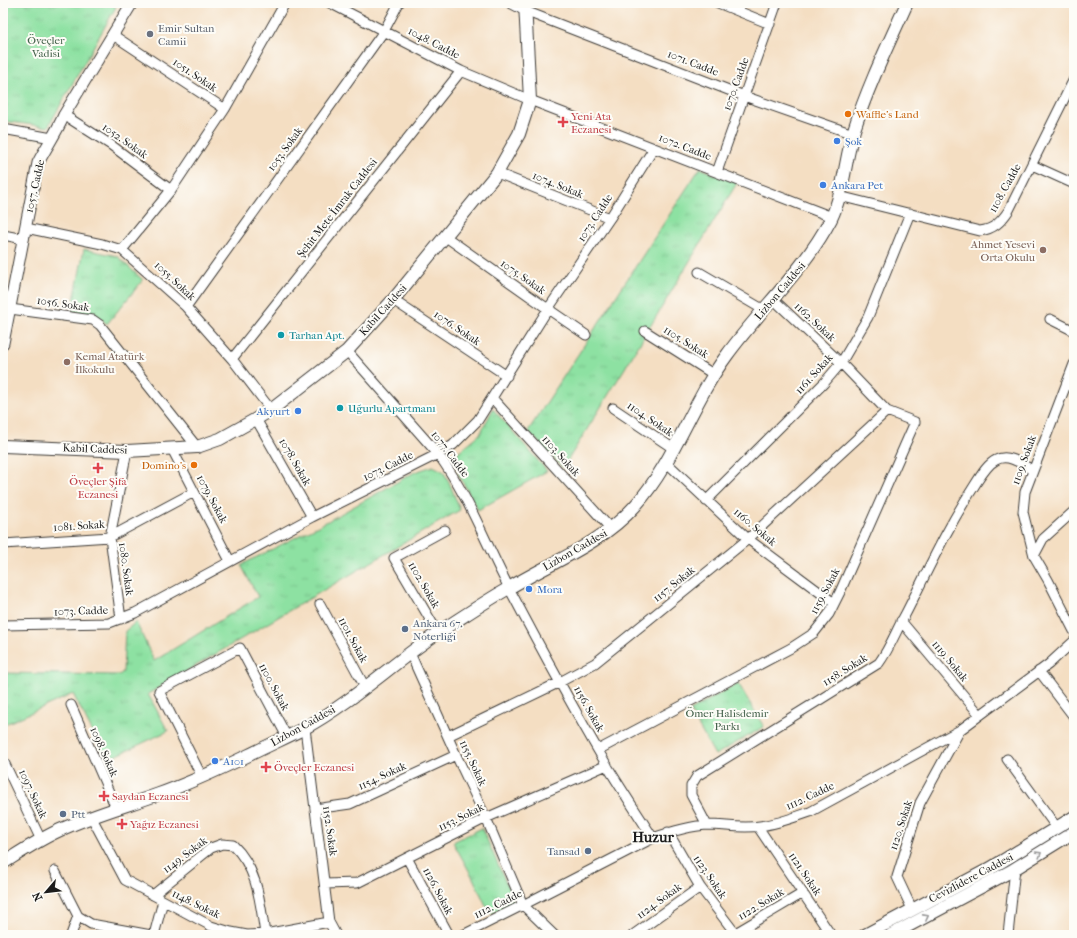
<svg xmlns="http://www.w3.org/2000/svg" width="1077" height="938" font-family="'IM FELL French Canon',serif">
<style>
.park{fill:url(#park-tufts);stroke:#547e5f}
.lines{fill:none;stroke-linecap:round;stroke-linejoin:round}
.minor-casing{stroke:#3c3935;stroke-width:11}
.tertiary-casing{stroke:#3c3935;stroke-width:13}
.secondary-casing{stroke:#3c3935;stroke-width:14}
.minor{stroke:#fff;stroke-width:9}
.tertiary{stroke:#fff;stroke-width:11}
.secondary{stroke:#fff;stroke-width:12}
.oneway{stroke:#999}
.worship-dot{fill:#6b7280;stroke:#fdfcf7;stroke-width:1.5}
.food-dot{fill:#e8710a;stroke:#fdfcf7;stroke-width:1.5}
.health-dot{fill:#e0444e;stroke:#fdfcf7;stroke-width:1.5}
.shop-dot{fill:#3f7fe0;stroke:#fdfcf7;stroke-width:1.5}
.education-dot{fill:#8d6e63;stroke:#fdfcf7;stroke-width:1.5}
.culture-dot{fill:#0f9aa8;stroke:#fdfcf7;stroke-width:1.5}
.service-dot{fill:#5c6f8a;stroke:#fdfcf7;stroke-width:1.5}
.labels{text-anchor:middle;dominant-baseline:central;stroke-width:4;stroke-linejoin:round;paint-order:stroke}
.worship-label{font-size:11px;fill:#5b616d;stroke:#fdfcf7;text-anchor:start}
.park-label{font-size:11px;fill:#44614b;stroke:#fdfcf7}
.street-label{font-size:11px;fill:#1c1c1c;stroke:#fdfcf7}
.food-label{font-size:11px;fill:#c56008;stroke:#fdfcf7;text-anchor:start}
.health-label{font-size:11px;fill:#be3a42;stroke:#fdfcf7;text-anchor:start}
.shop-label{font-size:11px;fill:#366cbe;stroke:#fdfcf7;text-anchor:start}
.education-label{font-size:11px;fill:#785e54;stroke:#fdfcf7;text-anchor:end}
.culture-label{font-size:11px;fill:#0d838f;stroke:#fdfcf7;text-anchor:start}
.service-label{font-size:11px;fill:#4e5e75;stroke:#fdfcf7;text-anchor:start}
.district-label{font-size:15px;font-weight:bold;fill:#1c1c1c;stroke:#fdfcf7}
</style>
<defs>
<pattern id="park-tufts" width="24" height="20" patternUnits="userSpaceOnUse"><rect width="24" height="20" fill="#8de1a2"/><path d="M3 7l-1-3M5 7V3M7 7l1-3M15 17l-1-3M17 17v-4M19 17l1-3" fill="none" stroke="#79c08b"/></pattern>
</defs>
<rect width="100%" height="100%" fill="#fdfcf7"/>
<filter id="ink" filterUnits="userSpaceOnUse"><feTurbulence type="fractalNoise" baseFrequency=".025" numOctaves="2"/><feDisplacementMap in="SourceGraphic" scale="8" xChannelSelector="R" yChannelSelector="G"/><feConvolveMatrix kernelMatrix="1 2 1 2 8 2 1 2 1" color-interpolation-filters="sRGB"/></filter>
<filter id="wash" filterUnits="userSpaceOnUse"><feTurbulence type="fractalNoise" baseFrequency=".012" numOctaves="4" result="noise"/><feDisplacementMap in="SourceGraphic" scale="16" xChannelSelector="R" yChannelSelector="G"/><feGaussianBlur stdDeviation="0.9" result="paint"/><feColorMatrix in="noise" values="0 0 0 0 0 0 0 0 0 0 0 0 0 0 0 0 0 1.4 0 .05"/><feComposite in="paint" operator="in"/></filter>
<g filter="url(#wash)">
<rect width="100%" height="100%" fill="#f4dec2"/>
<path class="park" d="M3,3H110L116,7L48,127L3,121Z
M700,168L737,183L625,368L563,468L528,431Z
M84,249L117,256L143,280L107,324C95,313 88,313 72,311Z
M493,409L547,471L478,510L459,475L455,462L458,452L480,434Z
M433,466L443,471L449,482L460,510L441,521L148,694L168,731L107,760L73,694L3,725V673L119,675L123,672L125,631L136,622L154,661L258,597L241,565L328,521L415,472Z
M738,683L764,727L715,755L690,711Z
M482,828L514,901L490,914L472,876L453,842Z"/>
</g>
<g filter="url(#ink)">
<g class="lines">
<defs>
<path id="minor" d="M330,3L461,71L530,100L832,217
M510,3L525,11L744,96L853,134
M718,3L770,24
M113,35L225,109
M64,115L111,145L171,190
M3,129L52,138
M1032,165L1074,184
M717,172L777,3
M497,173L610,218
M839,196L980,231C994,229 1001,222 1009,210L1074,79
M26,228L102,244L122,250L186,307L232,359L271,410
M3,235L24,239
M446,237L548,309L586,335
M122,250L171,190L225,109L285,3
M699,272L764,310
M393,300L507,376
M186,307L384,31L399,3
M10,309L93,320L100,325L197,447
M1050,319L1074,331
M645,331L713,374
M347,351L438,454C468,495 486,544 509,588C540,647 572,706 606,764C621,789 637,813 653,838
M232,359L461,71
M1074,364L1025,492L1023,512L1034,556L1048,580L1074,631
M493,399L611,529
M613,408L674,449
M256,419L312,517
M172,449L230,561
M667,463L748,539L834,603
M706,501L824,383L841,363L868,317L910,213
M3,544L110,537L194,492
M1034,556L1043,539L1074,511
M320,604L365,687
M121,619L110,537L127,451
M901,621L980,715
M3,625L109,623L135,613L312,517L438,454L453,445L478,420L548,309L610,218L654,148
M438,633L394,558L445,530
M410,653L456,755L486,818L523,905L554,935
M1039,671L1074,717
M71,705L116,808
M305,728L329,922L336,935
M448,736L560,682L595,663L631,634L748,539L887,411
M598,750L791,648L814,633L829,614L840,592L915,422L887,411L841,363L773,299
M1007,759L1057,828
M3,760L41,840
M202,777L159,691L240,648L287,737
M315,809L350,804L456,755
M92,818L125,880L211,926L231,932L247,935L265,934L329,922
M707,825L691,795V786L697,776L879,663C890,648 896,631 905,615C927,572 947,528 973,488C979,479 986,465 996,460C1008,453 1022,464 1032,470
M758,827L831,935
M668,832L700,887L735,933
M407,858L449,935
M55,871L78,916
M325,884L357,883L486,818L607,765
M153,895L211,848L222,844L233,845C258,869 260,902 265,934
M912,909L897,877L920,803L960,730
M78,916L91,924L151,935
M71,935L78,916
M154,935L163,901
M463,935L523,905L653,838C670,832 689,826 707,825C725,825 742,829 760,826C777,824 793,818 810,812L960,730L1049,664L1074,641
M633,935L700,887
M732,935L803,893
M1008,935L1015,868"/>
<path id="tertiary" d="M3,343L38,163C46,147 57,132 64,115L132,3"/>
<path id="secondary" d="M3,446L127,451L197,447L220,439L256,419L271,410L347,351L393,300L497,173L519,134L530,100L525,3
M3,863C22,851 40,839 60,830C92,815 126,806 159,794C190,783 220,769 249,755C267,746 285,738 303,729C353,702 395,661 442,630C464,616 486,601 509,588C552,562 601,544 635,506C675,461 692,402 727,355C761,308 803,272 831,219C844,192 845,159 854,130C868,86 888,45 907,3
M865,935L991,868L1074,817
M891,935L1011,871L1074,832"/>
</defs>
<use href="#minor" class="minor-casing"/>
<use href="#tertiary" class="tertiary-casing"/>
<use href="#secondary" class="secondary-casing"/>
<use href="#minor" class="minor"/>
<use href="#tertiary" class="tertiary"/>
<use href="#secondary" class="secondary"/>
</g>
<defs><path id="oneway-chevron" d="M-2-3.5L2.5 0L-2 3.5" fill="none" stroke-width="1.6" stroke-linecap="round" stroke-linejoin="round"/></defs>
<g class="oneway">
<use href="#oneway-chevron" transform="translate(1039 854) rotate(-32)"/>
<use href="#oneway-chevron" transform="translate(926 917) rotate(-28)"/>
</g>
</g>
<circle class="worship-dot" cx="150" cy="34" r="4"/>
<g class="food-dot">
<circle cx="848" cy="114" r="4"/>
<circle cx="194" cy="465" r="4"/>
</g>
<g class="health-dot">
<path d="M561 116h4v4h4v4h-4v4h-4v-4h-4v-4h4z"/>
<path d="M96 462h4v4h4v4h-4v4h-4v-4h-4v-4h4z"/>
<path d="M264 761h4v4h4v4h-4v4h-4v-4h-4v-4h4z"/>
<path d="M102 790h4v4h4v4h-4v4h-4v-4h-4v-4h4z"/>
<path d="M120 818h4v4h4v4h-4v4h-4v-4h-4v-4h4z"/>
</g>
<g class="shop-dot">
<circle cx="837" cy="141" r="4"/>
<circle cx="823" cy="185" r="4"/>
<circle cx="298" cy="411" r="4"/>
<circle cx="529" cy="589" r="4"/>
<circle cx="215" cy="761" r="4"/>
</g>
<g class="education-dot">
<circle cx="1043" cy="250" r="4"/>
<circle cx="67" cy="362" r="4"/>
</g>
<g class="culture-dot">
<circle cx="281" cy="335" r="4"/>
<circle cx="340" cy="408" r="4"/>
</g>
<g class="service-dot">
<circle cx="405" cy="629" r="4"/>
<circle cx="63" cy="814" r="4"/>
<circle cx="588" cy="851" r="4"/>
</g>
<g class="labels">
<g class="worship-label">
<text x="158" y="28">Emir Sultan<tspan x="158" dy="13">Camii</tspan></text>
</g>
<g class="park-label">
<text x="46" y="40">Öveçler<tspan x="46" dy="13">Vadisi</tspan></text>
<text x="727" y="713">Ömer Halisdemir<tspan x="727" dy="13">Parkı</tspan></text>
</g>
<g class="street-label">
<text transform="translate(434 43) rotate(27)">1048. Cadde</text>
<text transform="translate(693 63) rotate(21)">1071. Cadde</text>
<text transform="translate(195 75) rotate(34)">1051. Sokak</text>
<text transform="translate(736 84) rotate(-70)">1070. Cadde</text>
<text transform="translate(125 141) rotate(35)">1052. Sokak</text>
<text transform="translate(685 147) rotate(21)">1072. Cadde</text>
<text transform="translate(285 149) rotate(-54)">1053. Sokak</text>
<text transform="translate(558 185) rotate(22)">1074. Sokak</text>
<text transform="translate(35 186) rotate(-77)">1057. Cadde</text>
<text transform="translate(1005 188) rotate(-61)">1108. Cadde</text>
<text transform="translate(337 208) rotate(-52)">Şehit Mete İmrak Caddesi</text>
<text transform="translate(595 218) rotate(-57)">1073. Cadde</text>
<text transform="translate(523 277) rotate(35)">1075. Sokak</text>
<text transform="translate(175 281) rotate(43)">1055. Sokak</text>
<text transform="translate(780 291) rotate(-50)">Lizbon Caddesi</text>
<text transform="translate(63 304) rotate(8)">1056. Sokak</text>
<text transform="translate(383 310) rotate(-48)">Kabil Caddesi</text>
<text transform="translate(815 322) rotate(43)">1162. Sokak</text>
<text transform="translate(457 328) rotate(34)">1076. Sokak</text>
<text transform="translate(686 342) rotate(32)">1105. Sokak</text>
<text transform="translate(814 374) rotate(-48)">1161. Sokak</text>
<text transform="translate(650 419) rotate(34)">1104. Sokak</text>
<text transform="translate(95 449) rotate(2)">Kabil Caddesi</text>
<text transform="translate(450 454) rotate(53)">1077. Cadde</text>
<text transform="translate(561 456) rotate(48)">1103. Sokak</text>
<text transform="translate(1024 460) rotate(-70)">1109. Sokak</text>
<text transform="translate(295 462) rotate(60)">1078. Sokak</text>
<text transform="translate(388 466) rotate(-26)">1073. Cadde</text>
<text transform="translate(212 499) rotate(62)">1079. Sokak</text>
<text transform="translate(79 526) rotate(-4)">1081. Sokak</text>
<text transform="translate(755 527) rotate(40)">1160. Sokak</text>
<text transform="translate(575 550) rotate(-30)">Lizbon Caddesi</text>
<text transform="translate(126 569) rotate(82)">1080. Sokak</text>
<text transform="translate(674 584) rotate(-39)">1157. Sokak</text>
<text transform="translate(424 585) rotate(60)">1102. Sokak</text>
<text transform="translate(825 591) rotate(-62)">1159. Sokak</text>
<text transform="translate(81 611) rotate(-2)">1073. Cadde</text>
<text transform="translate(353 640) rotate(62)">1101. Sokak</text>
<text transform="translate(950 661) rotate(50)">1119. Sokak</text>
<text transform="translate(845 670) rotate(-32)">1158. Sokak</text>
<text transform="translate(274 687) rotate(62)">1100. Sokak</text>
<text transform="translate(589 709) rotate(61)">1156. Sokak</text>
<text transform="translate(303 726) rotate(-29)">Lizbon Caddesi</text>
<text transform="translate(104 752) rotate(66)">1098. Sokak</text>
<text transform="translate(473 763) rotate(65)">1155. Sokak</text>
<text transform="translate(382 776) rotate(-25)">1154. Sokak</text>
<text transform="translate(33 794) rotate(65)">1097. Sokak</text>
<text transform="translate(810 796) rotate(-25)">1112. Cadde</text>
<text transform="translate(461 817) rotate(-26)">1153. Sokak</text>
<text transform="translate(901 825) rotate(-72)">1120. Sokak</text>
<text transform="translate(330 831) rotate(82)">1152. Sokak</text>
<text transform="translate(185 855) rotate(-37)">1149. Sokak</text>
<text transform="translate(805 874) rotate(56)">1121. Sokak</text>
<text transform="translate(710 877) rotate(56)">1123. Sokak</text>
<text transform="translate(971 878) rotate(-28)">Cevizlidere Caddesi</text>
<text transform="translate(438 891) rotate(62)">1126. Sokak</text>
<text transform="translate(659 901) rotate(-36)">1124. Sokak</text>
<text transform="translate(196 904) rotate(26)">1148. Sokak</text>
<text transform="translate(498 904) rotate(-26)">1112. Cadde</text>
<text transform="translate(761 904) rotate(-31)">1122. Sokak</text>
</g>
<g class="food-label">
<text x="856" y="114">Waffle's Land</text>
<text x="186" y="465" text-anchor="end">Domino's</text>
</g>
<g class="health-label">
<text x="571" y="116">Yeni Ata<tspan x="571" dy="13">Eczanesi</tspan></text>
<text x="98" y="481" text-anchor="middle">Öveçler Şifa<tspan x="98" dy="13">Eczanesi</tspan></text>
<text x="274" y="767">Öveçler Eczanesi</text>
<text x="112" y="796">Saydan Eczanesi</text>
<text x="130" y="824">Yağız Eczanesi</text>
</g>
<g class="shop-label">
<text x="845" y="141">Şok</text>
<text x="831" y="185">Ankara Pet</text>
<text x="290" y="411" text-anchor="end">Akyurt</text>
<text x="537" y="589">Mora</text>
<text x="223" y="761">A101</text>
</g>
<g class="education-label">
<text x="1035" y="244">Ahmet Yesevi<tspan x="1035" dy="13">Orta Okulu</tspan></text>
<text x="75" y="356" text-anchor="start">Kemal Atatürk<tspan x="75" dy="13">İlkokulu</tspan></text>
</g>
<g class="culture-label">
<text x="289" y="335">Tarhan Apt.</text>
<text x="348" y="408">Uğurlu Apartmanı</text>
</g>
<g class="service-label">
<text x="413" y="623">Ankara 67.<tspan x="413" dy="13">Noterliği</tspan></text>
<text x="71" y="814">Ptt</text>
<text x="580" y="851" text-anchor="end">Tansad</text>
</g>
<g class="district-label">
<text x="653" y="837">Huzur</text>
</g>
</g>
<rect width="1077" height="938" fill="none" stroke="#fdfcf7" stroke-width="16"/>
<g transform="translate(46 892) rotate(242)" stroke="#fdfcf7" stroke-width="3" paint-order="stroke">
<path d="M0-3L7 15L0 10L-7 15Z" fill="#1c1c1c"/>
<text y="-6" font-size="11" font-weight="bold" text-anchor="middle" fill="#1c1c1c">N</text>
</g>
</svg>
